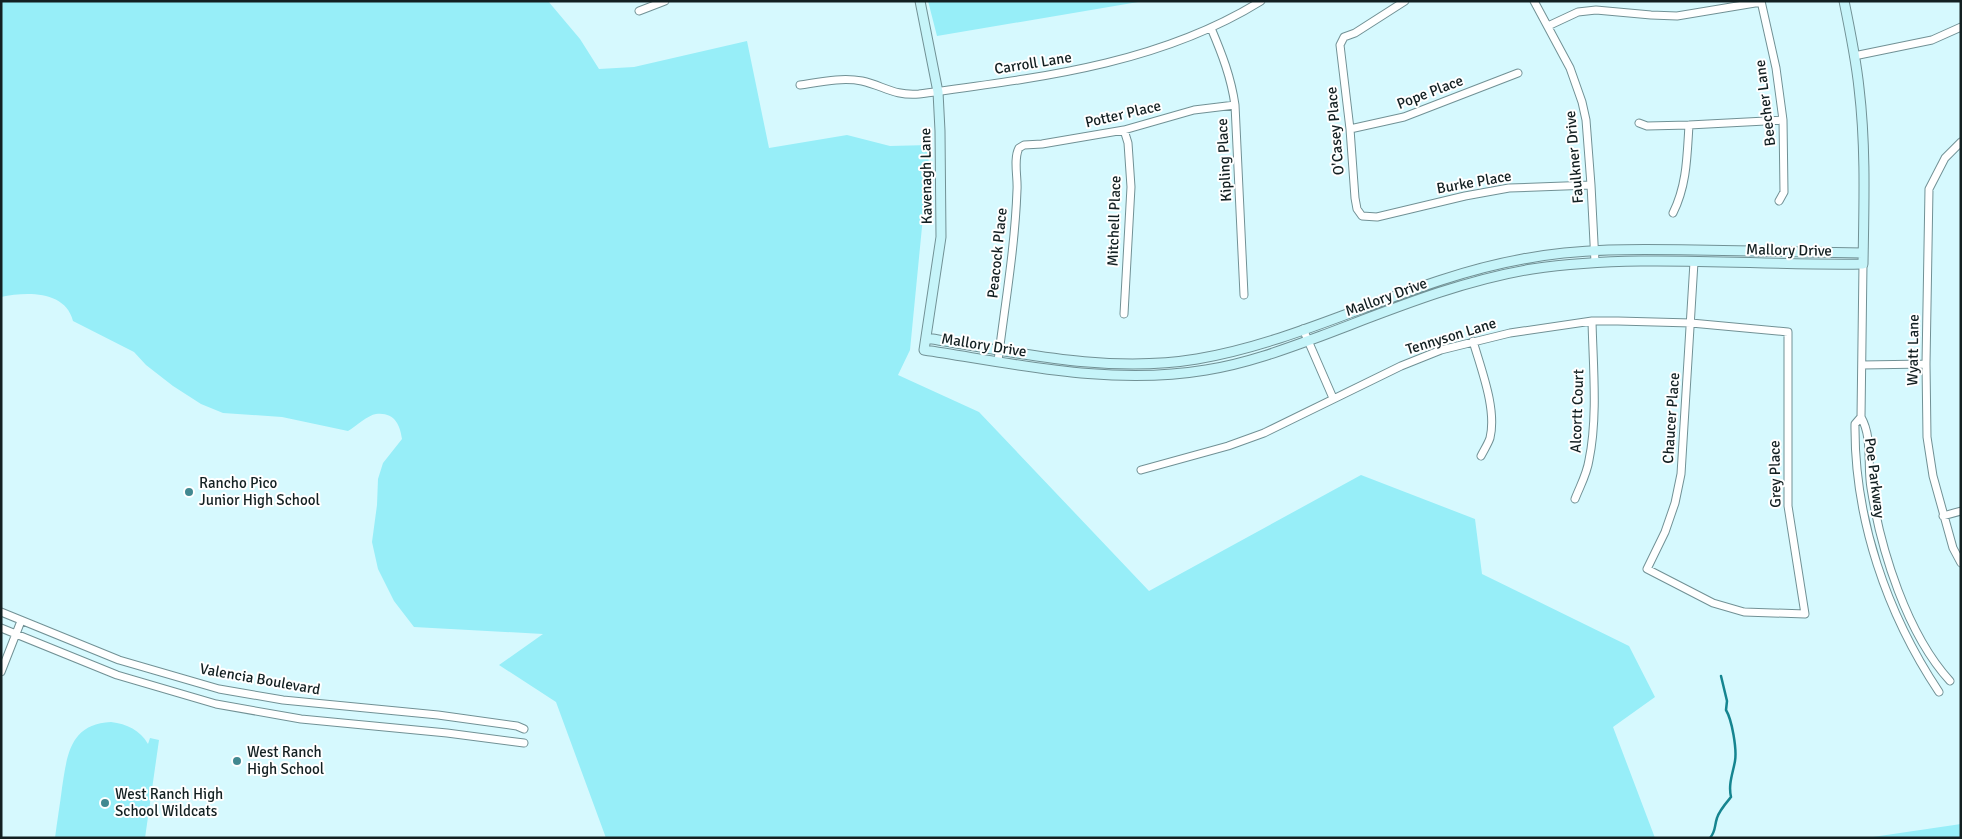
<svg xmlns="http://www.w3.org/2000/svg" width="1962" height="839" font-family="Signika,sans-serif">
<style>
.green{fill:#97eef8}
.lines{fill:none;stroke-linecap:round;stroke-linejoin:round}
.stream{stroke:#158590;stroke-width:2.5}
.minor-casing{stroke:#719195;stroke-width:9}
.secondary-casing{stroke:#719195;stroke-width:11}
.minor{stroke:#fff;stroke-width:7}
.secondary{stroke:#c6f4f9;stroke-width:9}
.poi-dot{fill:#418890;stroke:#fff;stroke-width:2}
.labels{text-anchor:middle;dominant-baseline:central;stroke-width:4;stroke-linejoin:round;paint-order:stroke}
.street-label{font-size:15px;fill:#132022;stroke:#fff}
.poi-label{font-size:15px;fill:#132022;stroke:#fff;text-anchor:start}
</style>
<rect width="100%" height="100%" fill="#d6f9fe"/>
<path class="green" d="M1,1H548L580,39L599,69L634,67L747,41L769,148L847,135L890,146L930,145L910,350L898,375L979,412L1149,591L1361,475L1475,519L1482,574L1629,646L1655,697L1613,727L1655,838H606L556,702L499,665L543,634L414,627L394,601L378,569L372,542L377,505L378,479L383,463L402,439C400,424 394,412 376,414C368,415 356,426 348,431L282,417L223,413L201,404L173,386L146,365L134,352L73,321C65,290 26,292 1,297Z
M928,1H1144L937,36Z
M111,722C127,724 140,730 148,744L150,738L159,740L145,838H55C57,821 60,805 62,788C67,755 70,724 111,722Z
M1961,824V838H1866Z"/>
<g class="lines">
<path class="stream" d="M1710,838C1716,831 1714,827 1717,818C1719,811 1726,803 1731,797C1728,784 1733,773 1735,761C1737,749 1732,720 1726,710L1727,701L1721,676"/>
<defs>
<path id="minor" d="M1405,1L1355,33L1344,37L1340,45L1350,129L1355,198L1357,209L1362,216L1377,217L1465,196L1509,188L1591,185
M1534,1L1570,68L1582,102L1586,120L1591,185L1595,262
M1761,1L1776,68L1783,120L1784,192L1779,201
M639,11L665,1
M1548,26L1578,12L1596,10L1651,15L1677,16L1761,2
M1211,28C1222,54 1231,77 1235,105L1244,295
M1854,56L1932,40L1961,27
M800,85C820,82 842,77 862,81C884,86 894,96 919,94C1036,78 1158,65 1261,1
M1639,123L1647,126L1689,125L1783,120
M1350,129L1404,117L1518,73
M1124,130L1128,143L1131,187L1124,314
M1961,142L1945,158L1929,189L1926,364L1927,437L1933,476L1953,548L1961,563
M1673,213C1687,185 1687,156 1689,125
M1303,329L1333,398
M1473,341C1481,369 1497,409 1490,438C1488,444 1484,450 1481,456
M998,361C1005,304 1015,247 1017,190C1018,178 1013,159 1019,148L1024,145L1042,144L1124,130L1194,110L1235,105
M1862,365L1926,364
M1861,417L1855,424C1854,519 1887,614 1939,692
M1861,417C1873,438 1867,465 1871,488C1881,551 1907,634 1950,681
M1861,417L1863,264
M1141,470L1228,446L1264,433L1401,366L1441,350L1510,333L1592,321H1618L1691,323L1788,332V506L1805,614L1744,612L1713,603L1647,569L1665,532L1675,503L1681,474L1694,262
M1575,499C1580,486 1587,474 1589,460C1598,417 1593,365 1592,321
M1943,516L1961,511
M1,612L119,660L219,689L283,700L438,715L517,726L524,729
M1,628L117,675L216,704L301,719L447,733L524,743
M1,672L21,621"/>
<path id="secondary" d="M920,1L938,92L940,131L941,237L924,350C1017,364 1111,386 1206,370C1245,364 1283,350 1321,336C1390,310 1459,281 1532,269C1641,253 1753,266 1863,264C1864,205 1866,146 1859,88C1856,59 1850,30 1844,1
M926,338C1015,352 1107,374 1197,359C1309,340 1410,279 1523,259C1580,248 1637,249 1695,250C1751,251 1807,252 1863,253"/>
</defs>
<use href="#minor" class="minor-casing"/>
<use href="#secondary" class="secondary-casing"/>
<use href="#minor" class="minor"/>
<use href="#secondary" class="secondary"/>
</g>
<g class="poi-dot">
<circle cx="189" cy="492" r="5"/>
<circle cx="237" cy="761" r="5"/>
<circle cx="105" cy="803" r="5"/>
</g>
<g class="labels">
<g class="street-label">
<text transform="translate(1033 63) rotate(-9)">Carroll Lane</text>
<text transform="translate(1430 92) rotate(-21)">Pope Place</text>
<text transform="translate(1765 103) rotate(-97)">Beecher Lane</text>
<text transform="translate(1123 114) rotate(-13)">Potter Place</text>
<text transform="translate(1335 131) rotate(-95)">O'Casey Place</text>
<text transform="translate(1574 157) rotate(-95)">Faulkner Drive</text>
<text transform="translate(1224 160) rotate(-93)">Kipling Place</text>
<text transform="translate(926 176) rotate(-91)">Kavenagh Lane</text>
<text transform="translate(1474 182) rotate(-10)">Burke Place</text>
<text transform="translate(1114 221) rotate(-88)">Mitchell Place</text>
<text transform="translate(1789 250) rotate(1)">Mallory Drive</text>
<text transform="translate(997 253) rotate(-84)">Peacock Place</text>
<text transform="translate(1386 297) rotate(-20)">Mallory Drive</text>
<text transform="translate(1451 336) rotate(-17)">Tennyson Lane</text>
<text transform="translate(984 345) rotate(9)">Mallory Drive</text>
<text transform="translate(1913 350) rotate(-89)">Wyatt Lane</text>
<text transform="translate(1577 411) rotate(-88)">Alcortt Court</text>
<text transform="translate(1671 418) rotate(-86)">Chaucer Place</text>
<text transform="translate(1775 474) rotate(-91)">Grey Place</text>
<text transform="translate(1875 478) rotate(83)">Poe Parkway</text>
<text transform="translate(260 679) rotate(10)">Valencia Boulevard</text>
</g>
<g class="poi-label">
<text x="199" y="483">Rancho Pico<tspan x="199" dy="17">Junior High School</tspan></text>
<text x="247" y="752">West Ranch<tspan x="247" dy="17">High School</tspan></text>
<text x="115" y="794">West Ranch High<tspan x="115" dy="17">School Wildcats</tspan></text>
</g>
</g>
<rect width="1962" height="839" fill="none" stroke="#132022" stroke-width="5"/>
</svg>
